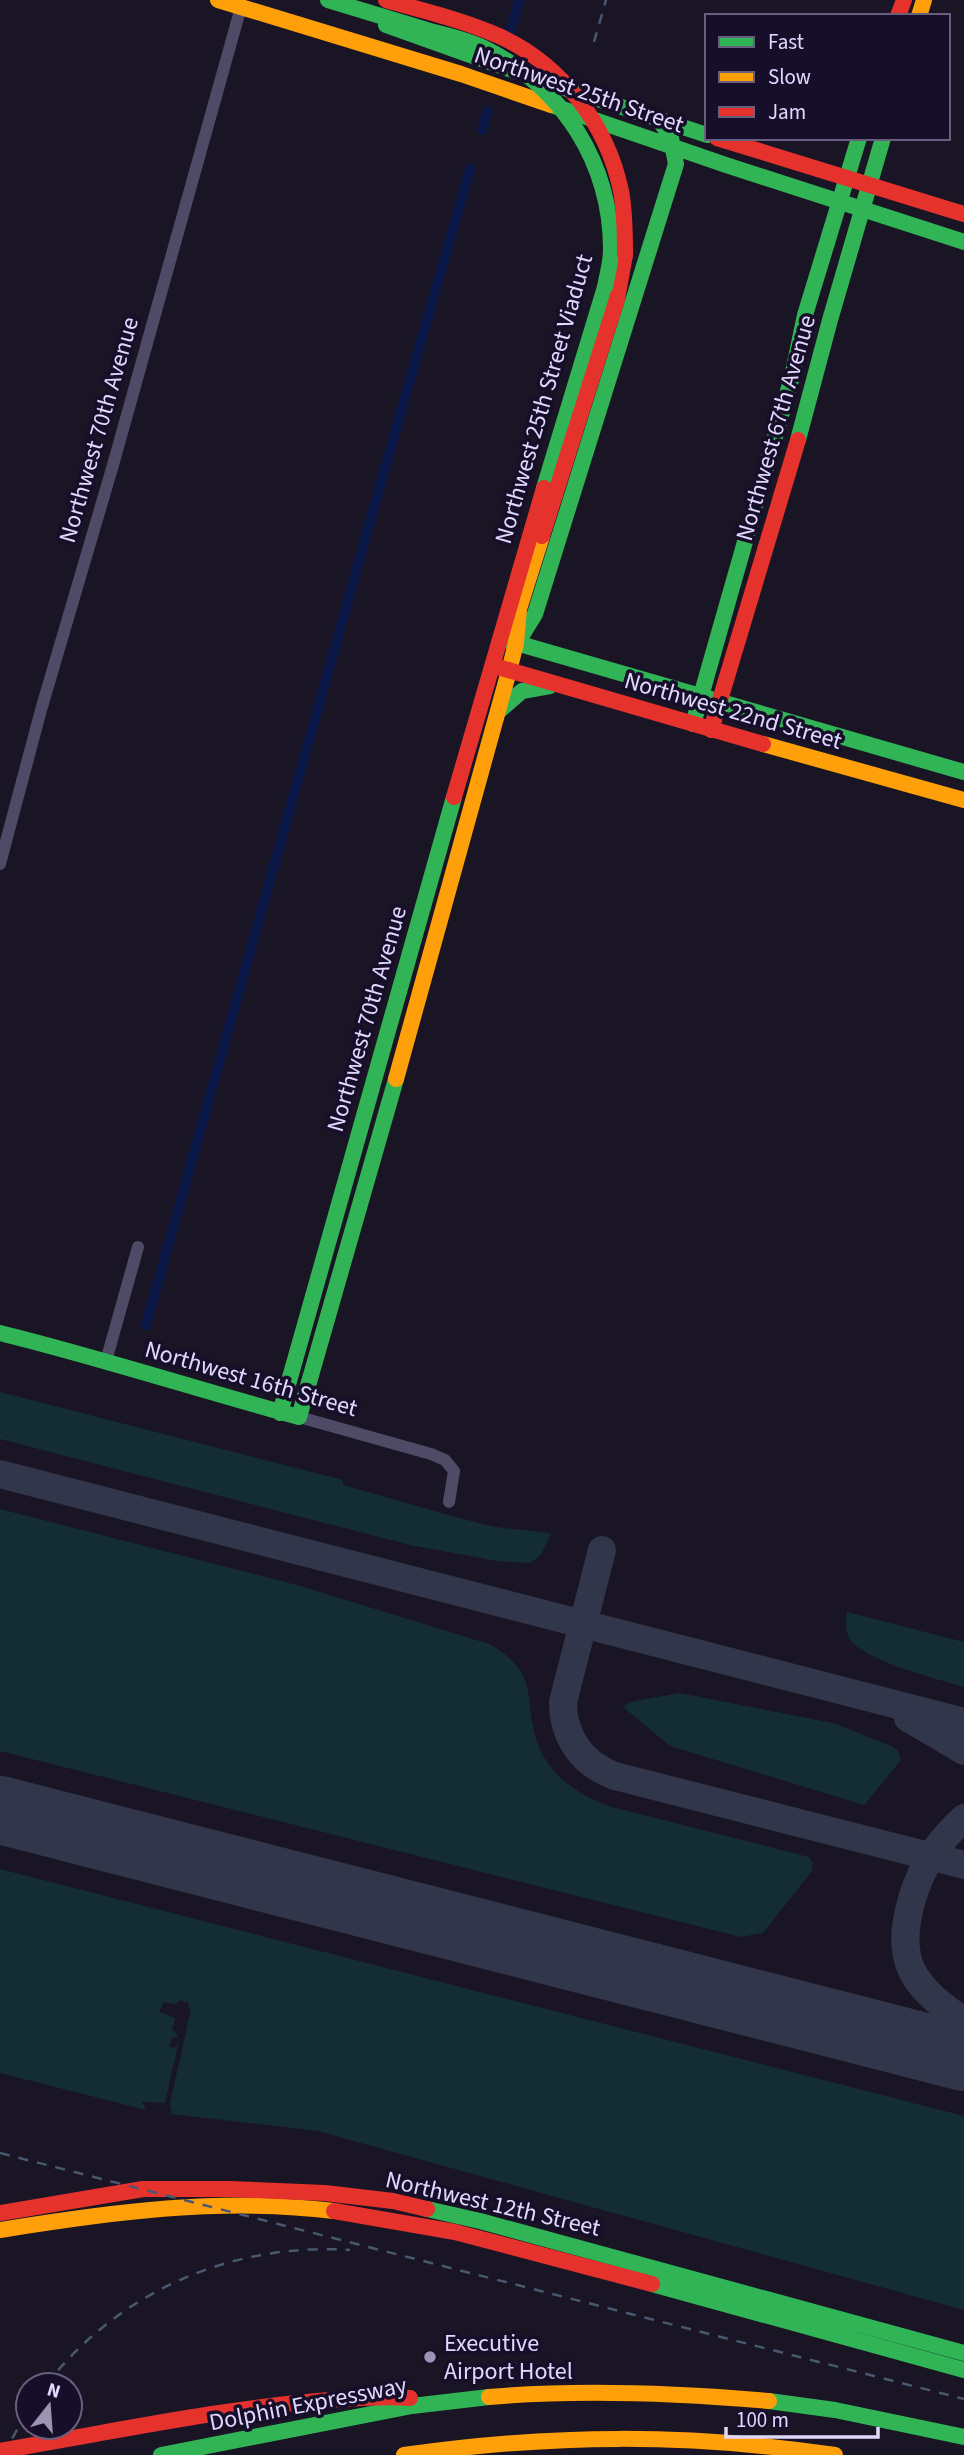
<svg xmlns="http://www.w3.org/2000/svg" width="964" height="2455" font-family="'Source Sans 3',sans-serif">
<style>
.green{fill:#132d32}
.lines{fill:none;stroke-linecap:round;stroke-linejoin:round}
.canal{stroke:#0a1847;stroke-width:10}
.taxiway{stroke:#31364a;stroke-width:28}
.runway{stroke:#31364a;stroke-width:68}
.street{stroke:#4f4a65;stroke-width:12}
.fast{stroke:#30b455;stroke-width:16}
.slow{stroke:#ff9f0a;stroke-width:16}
.jam{stroke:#e5322d;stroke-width:16}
.rail{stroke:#48586f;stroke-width:2.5;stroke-dasharray:10 9;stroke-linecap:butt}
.fast-bridge{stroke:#30b455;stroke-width:16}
.jam-bridge{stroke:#e5322d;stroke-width:16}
.poi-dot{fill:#9b94b2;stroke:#170f2a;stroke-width:2.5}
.labels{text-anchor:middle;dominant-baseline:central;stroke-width:7;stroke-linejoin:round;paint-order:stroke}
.street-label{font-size:24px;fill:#e1d8ff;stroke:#170f2a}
.poi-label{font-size:24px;fill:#e1d8ff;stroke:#170f2a;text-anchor:start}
</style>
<rect width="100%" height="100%" fill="#1a1524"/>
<path class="green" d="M0,1392L343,1480V1485C391,1498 438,1513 486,1525C508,1530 530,1529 551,1534L541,1555L530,1563L497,1561L410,1545L0,1439Z
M0,1509L297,1585L489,1644C544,1675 521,1702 539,1747C552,1778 579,1794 608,1806L809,1857L813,1863L812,1871L763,1933L741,1937L0,1751Z
M847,1612L964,1642V1687C937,1679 871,1662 853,1643C845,1635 845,1622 847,1612Z
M679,1693L833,1723L891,1746L898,1751L901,1760L864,1805L670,1746L623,1707L630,1702Z
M0,1869L964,2116V2310L318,2131L172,2114L170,2104L191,2009L188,2008L189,2003L179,2000L176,2004L164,2002L159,2012L175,2018L172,2030L175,2031L178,2038L173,2037L169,2046L175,2048L179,2040L165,2103L142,2102L146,2110L0,2073Z"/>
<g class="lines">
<path class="canal" d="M507,44L519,0
M482,130L488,111
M146,1325L376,500L470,169"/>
<path class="taxiway" d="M0,1474L964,1722
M602,1550L563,1702C563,1737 582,1764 615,1776L964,1865
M908,1718L964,1751
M964,1818C938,1842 922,1865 912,1899C894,1961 912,1986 964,2021"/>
<path class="runway" d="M0,1810L964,2057"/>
<path class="street" d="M0,864L41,710L113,465L241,7
M106,1361L138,1247
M299,1417L431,1454L445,1460L454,1471L449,1502"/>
<path class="fast" d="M386,25L518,72
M564,88L707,135
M551,105L726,165L964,242
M798,440L830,320L883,138
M544,488L605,287
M506,640L964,772
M519,640L535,614L676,164L671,138L660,121
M499,711L522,691L550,686
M693,724L792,377L805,315L859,138
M0,1333C101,1358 199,1390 299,1417L396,1079
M280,1413L454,797
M427,2209L480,2221L964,2353
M652,2284L964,2370
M769,2401L835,2410L964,2437
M161,2455L412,2406L489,2397"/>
<path class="slow" d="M218,0L461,74L551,105
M919,16L924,0
M763,744L964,800
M396,1079L509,671L516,643L519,609L542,536
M0,2230C111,2212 222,2197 334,2211
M489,2397C582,2389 676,2393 769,2401
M404,2455C552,2434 687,2433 835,2455"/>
<path class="jam" d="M898,16L904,0
M717,138L964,214
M542,536L617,299L625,255
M498,667L763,744
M711,730L798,440
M454,797L544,488
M334,2211L455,2232L652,2284
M0,2213L143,2189H229L325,2193L393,2201L427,2209
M95,2434C173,2420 251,2406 329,2400C356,2398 383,2396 410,2398"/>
<path class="rail" d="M594,42L606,0
M0,2153L964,2399
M46,2385C118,2292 232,2242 350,2250
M3,2455L28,2410"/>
<path class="fast-bridge" d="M328,0C362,10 396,21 430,31C449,36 468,40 486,49C563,88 611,163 611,250C611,263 607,275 605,287"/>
<path class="jam-bridge" d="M386,0C424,11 463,20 499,36C561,64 607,124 621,191C625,212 625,234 625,255
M0,2451L95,2434"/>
</g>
<circle class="poi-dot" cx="430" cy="2357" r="7"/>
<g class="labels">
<g class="street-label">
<text transform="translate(579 90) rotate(19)">Northwest 25th Street</text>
<text transform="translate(544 399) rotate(-74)">Northwest 25th Street Viaduct</text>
<text transform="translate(776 428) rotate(-74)">Northwest 67th Avenue</text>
<text transform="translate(99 430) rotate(-74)">Northwest 70th Avenue</text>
<text transform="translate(733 711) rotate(16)">Northwest 22nd Street</text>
<text transform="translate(367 1019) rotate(-74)">Northwest 70th Avenue</text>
<text transform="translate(251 1379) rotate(16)">Northwest 16th Street</text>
<text transform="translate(493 2204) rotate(13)">Northwest 12th Street</text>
<text transform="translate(308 2404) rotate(-11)">Dolphin Expressway</text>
</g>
<g class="poi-label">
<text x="444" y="2343">Executive<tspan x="444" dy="28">Airport Hotel</tspan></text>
</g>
</g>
<rect x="705" y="14" width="245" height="126" fill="#170f2a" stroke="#685f7f" stroke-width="2"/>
<rect x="719" y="37" width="35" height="10" fill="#30b455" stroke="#685f7f" stroke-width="2"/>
<text x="768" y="49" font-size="21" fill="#e1d8ff">Fast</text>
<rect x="719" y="72" width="35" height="10" fill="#ff9f0a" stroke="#685f7f" stroke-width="2"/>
<text x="768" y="84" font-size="21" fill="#e1d8ff">Slow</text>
<rect x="719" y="107" width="35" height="10" fill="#e5322d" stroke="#685f7f" stroke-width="2"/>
<text x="768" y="119" font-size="21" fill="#e1d8ff">Jam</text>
<g transform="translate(49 2406) rotate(17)"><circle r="33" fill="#170f2a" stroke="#685f7f" stroke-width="2"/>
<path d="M0-5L12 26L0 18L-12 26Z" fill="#9b94b2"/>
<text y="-10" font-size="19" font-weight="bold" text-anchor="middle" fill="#e1d8ff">N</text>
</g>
<path d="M726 2427v10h152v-10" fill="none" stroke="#e1d8ff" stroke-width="3.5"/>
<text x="736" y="2427" font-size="21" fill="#e1d8ff" stroke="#170f2a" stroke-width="5" paint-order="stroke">100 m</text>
</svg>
